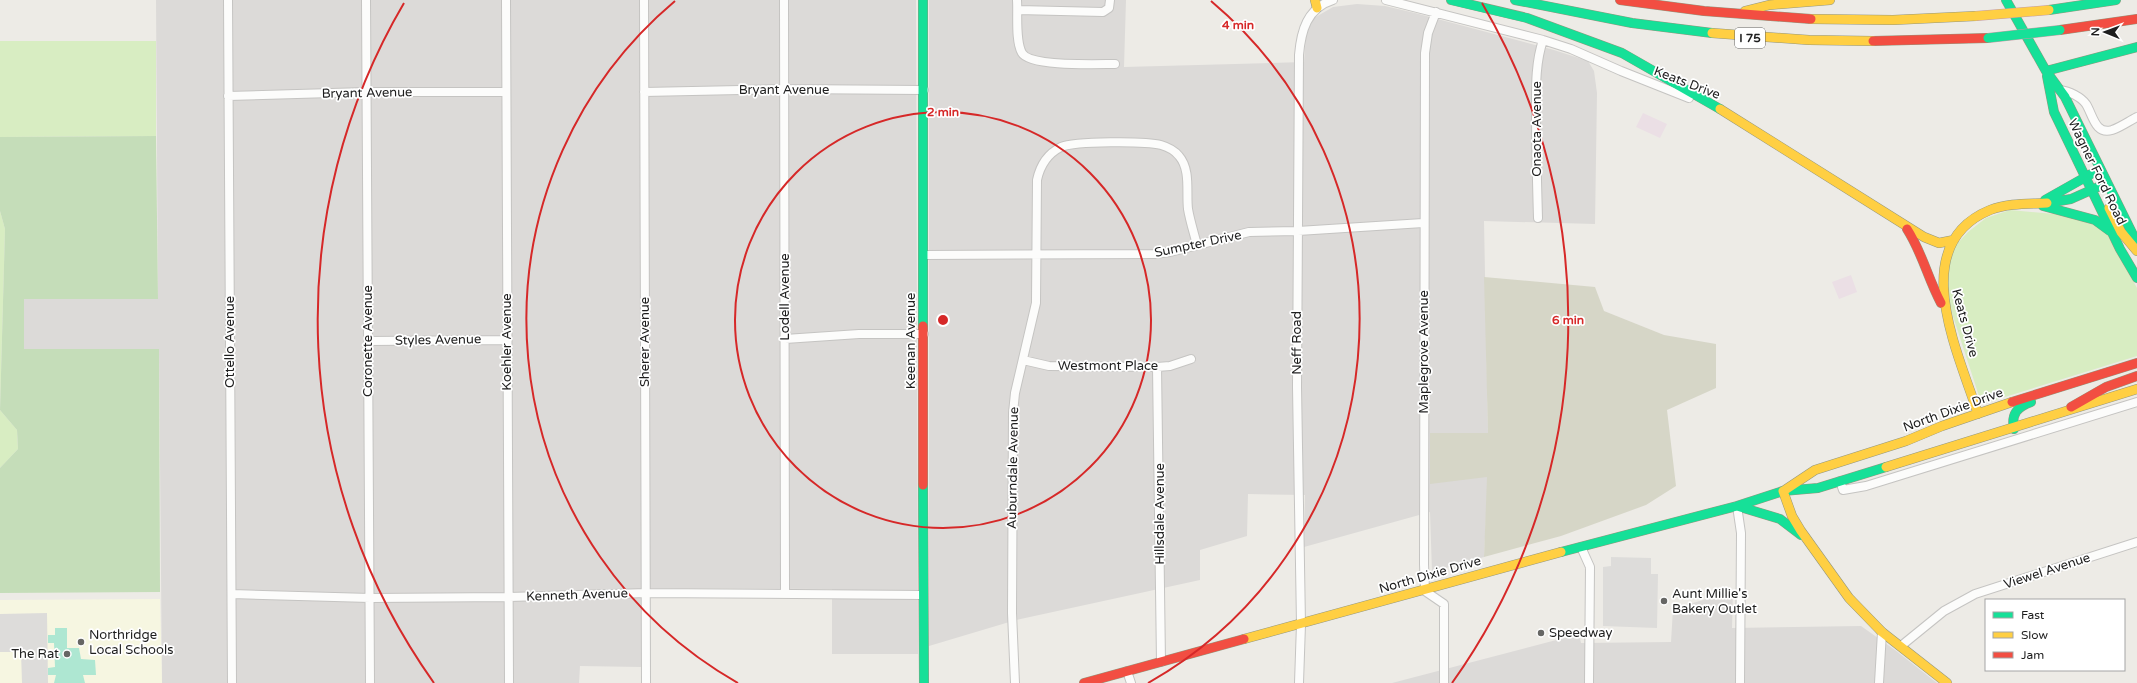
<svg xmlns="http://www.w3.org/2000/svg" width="2137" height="683" font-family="'Varela Round',sans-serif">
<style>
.residential{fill:#dcdad8}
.industrial{fill:#ebdfe5}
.education{fill:#f6f6e1}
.construction{fill:#d6d6c7}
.grass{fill:#d8edc2}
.forest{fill:#c5ddb9}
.pitch{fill:#aee7d2}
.parking{fill:#dddcda}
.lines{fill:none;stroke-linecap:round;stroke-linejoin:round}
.street-casing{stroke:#c5c4c2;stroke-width:10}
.fast-casing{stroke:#94977e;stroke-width:10}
.slow-casing{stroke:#94977e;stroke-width:10}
.jam-casing{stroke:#94977e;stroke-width:10}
.street{stroke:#fcfcfb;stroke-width:8}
.fast{stroke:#16e098;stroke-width:9}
.slow{stroke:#ffcf43;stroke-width:9}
.jam{stroke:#f24e42;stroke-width:9}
.fast-bridge-casing{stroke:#c49ca5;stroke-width:10;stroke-linecap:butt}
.slow-bridge-casing{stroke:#c49ca5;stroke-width:10;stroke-linecap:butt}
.fast-bridge{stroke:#16e098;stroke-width:9}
.slow-bridge{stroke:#ffcf43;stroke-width:9}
.ring{fill:none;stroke:#d62828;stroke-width:2}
.poi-dot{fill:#666664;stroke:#fff;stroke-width:1.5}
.labels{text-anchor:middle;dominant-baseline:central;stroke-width:3.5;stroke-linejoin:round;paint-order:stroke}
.shield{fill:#fff;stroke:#626262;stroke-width:1}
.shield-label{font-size:12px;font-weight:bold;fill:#1e1e1e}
.street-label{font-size:13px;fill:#1e1e1e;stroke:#fff}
.poi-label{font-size:13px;fill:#1e1e1e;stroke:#fff;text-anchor:start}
.centre{fill:#d62828;stroke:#fff;stroke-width:2}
.ring-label{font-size:12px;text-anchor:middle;font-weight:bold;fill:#d62828;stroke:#fff;stroke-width:3.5;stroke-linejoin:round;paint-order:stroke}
</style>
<rect width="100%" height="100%" fill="#edebe6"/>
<path class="residential" d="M156,0H916L918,654H832V589L642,588L641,667L580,666L579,683H162L159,349H24L23,299H158Z
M929,0H1126L1124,67L1304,62L1306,33L1314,18L1333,7L1357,4L1385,6L1415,13L1554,50L1588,61L1594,71L1597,93L1595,224L1484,221L1488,433H1430L1488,477L1484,557L1432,572L1430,512L1304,547L1305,495L1248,494L1247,536L1200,550V580L1016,620L929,646Z
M1733,591L1732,628L1861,626L1895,650L1937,683H1392L1579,634L1581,643L1671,642L1673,609Z"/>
<path class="industrial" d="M1643,113L1667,124L1660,138L1636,127Z
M1851,275L1857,292L1839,299L1832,282Z"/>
<path class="education" d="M160,599L162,683H0V600Z"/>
<path class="construction" d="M1484,277L1595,287L1604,311L1664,335L1716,344V388L1667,410L1676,486L1646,505L1561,536L1484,557L1487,477L1430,484V433H1488Z"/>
<path class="grass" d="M0,41H156V136L0,137Z
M2010,210L2066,215L2098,226L2107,233L2137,288V356L1992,401H1985L1979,396L1948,301L1946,283L1949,263L1956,245L1968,232L1986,218Z
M0,211L5,229L0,410L17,430L18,449L0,468Z"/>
<path class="forest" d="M156,136L158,299H24V349H159L160,592L0,593V468L18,449L17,430L0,410L5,229L0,211V137Z"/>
<path class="pitch" d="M55,628H67V648H79L81,659L95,660L96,675H83L85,683H54L56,675H48V668L55,667L54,643H48V635H55Z"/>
<path class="parking" d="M1611,557L1651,558V574H1658L1657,628L1603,626V567L1611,566Z
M47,613L48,683H22L21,652H0V614Z"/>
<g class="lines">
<defs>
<path id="street" d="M228,0L232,683
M366,0L370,683
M506,0L509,683
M644,0L646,683
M784,0L785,593
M1017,0C1018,14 1015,41 1022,53C1030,67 1098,64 1115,64
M1386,0L1543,40L1571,49L1621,71L1689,98
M1018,10L1103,12L1109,8L1110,0
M1436,12L1428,33L1425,53L1424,564L1425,591L1444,604V683
M2060,90C2069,91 2081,97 2086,104C2093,115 2095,135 2112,130C2121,127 2129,121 2137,117
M644,92L784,89L924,90
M228,96L366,92H506
M1538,218C1537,183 1536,148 1536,113C1536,89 1535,64 1543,40
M924,255L1155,254L1170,252L1249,232L1298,231L1423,223
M785,339L859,334H924
M368,341L507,340
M1023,360L1049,366L1157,367L1170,366L1191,359
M1157,367L1161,662
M1840,481L1843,490L1866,486L2137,402
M1737,506L1741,533L1740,683
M1581,547L1590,567L1589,683
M232,594L370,598L509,597L647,593L923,595
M1901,646L1944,611L1975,594L2137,542
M1127,671L1131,683
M1015,683L1012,613L1013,413L1015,393L1036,303L1037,180C1040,166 1047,154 1061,147C1075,141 1146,141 1161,145C1168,147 1175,151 1179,156C1191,170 1186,192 1188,209C1190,221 1194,233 1197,245
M1299,683L1301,624L1297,387L1299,55C1301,31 1307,8 1333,0
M1879,683L1882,632"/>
<path id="fast" d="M923,0V326
M1451,0L1527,18L1622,53L1720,109
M1515,0L1632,23L1712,33
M2006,0L2046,71L2065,97L2137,243
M2049,10L2116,0
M2046,71L2137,47
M2047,76L2054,112L2120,249L2137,278
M2045,200L2091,174
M2047,203L2071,199L2098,187
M2043,206L2095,220L2110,231
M2014,429C2011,414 2017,407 2031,402
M923,485L924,683
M1737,506L1780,519L1801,535
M1561,552L1737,506L1783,491L1818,488L1886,467"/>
<path id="slow" d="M1315,0L1317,8
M1745,11L1769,5L1830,0
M1811,19L1893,20L1976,16
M1712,33L1809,40L1873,41
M1720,109L1924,237L1939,243L1954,240
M2109,208L2121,232L2137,251
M1978,414C1959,354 1905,245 1990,210C2008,203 2029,204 2047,203
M1886,467L2137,389
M1785,490L1815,470L1906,441L1942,426L2012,402
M1783,491L1792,516L1801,531L1849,598L1882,632L1947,683
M1244,639L1561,552"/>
<path id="jam" d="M1620,0L1704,11L1811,19
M2060,30L2137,19
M1873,41L1988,38
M1907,229C1922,252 1928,279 1941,303
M923,326V485
M2012,402L2137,363
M2071,407L2106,387L2137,376
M1084,683L1244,639"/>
</defs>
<use href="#street" class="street-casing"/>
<use href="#fast" class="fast-casing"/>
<use href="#slow" class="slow-casing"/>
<use href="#jam" class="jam-casing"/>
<use href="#street" class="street"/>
<use href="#fast" class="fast"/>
<use href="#slow" class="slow"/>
<use href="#jam" class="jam"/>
<defs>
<path id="fast-bridge" d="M1988,38L2060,30"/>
<path id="slow-bridge" d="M1976,16L2049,10"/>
</defs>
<use href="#fast-bridge" class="fast-bridge-casing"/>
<use href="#slow-bridge" class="slow-bridge-casing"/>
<use href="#fast-bridge" class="fast-bridge"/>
<use href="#slow-bridge" class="slow-bridge"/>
</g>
<g class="ring">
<circle cx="943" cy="320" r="208"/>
<path d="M738 683A417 417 0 0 1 675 1M1211 1A417 417 0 0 1 1148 683"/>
<path d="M434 683A625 625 0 0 1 404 3M1482 3A625 625 0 0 1 1452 683"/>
</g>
<g class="poi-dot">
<circle cx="1664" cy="601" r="4"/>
<circle cx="1541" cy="633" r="4"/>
<circle cx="81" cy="642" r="4"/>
<circle cx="67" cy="654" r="4"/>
</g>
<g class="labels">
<rect class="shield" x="1735" y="28" width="30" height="20" rx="3"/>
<g class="shield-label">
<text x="1750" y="38">I 75</text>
</g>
<g class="street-label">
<text transform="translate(1687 83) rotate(21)">Keats Drive</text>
<text x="784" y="90">Bryant Avenue</text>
<text transform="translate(367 93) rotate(-1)">Bryant Avenue</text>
<text transform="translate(1537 129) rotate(-90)">Onaota Avenue</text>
<text transform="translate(2097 172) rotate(64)">Wagner Ford Road</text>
<text transform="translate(1198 244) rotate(-12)">Sumpter Drive</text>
<text transform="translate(785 297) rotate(-90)">Lodell Avenue</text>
<text transform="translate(1965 323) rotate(75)">Keats Drive</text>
<text transform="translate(438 340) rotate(-1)">Styles Avenue</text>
<text transform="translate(368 341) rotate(-90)">Coronette Avenue</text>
<text transform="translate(911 341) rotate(-90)">Keenan Avenue</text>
<text transform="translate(230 342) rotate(-90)">Ottello Avenue</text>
<text transform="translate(507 342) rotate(-90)">Koehler Avenue</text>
<text transform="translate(645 342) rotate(-90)">Sherer Avenue</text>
<text transform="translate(1297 343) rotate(-90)">Neff Road</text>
<text transform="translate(1424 352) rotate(-90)">Maplegrove Avenue</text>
<text x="1108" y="366">Westmont Place</text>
<text transform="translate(1953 410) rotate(-20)">North Dixie Drive</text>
<text transform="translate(1013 468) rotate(-89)">Auburndale Avenue</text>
<text transform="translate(1160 514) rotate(-90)">Hillsdale Avenue</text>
<text transform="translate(2047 571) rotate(-18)">Viewel Avenue</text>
<text transform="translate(1430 575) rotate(-16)">North Dixie Drive</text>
<text transform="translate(577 595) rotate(-2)">Kenneth Avenue</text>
</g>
<g class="poi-label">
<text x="1672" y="594">Aunt Millie's<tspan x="1672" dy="15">Bakery Outlet</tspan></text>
<text x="1549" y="633">Speedway</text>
<text x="89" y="635">Northridge<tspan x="89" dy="15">Local Schools</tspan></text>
<text x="59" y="654" text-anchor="end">The Rat</text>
</g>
</g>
<circle cx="943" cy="320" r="6" class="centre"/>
<g class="ring-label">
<text x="1238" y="29">4 min</text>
<text x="943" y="116">2 min</text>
<text x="1568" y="324">6 min</text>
</g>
<rect x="1985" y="599" width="140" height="72" fill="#ffffff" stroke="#a5a5a5"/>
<rect x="1993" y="612" width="20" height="6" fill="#16e098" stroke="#a5a5a5"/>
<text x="2021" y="619" font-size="12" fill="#1e1e1e">Fast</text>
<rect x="1993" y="632" width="20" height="6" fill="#ffcf43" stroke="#a5a5a5"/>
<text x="2021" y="639" font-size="12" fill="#1e1e1e">Slow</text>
<rect x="1993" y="652" width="20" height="6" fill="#f24e42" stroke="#a5a5a5"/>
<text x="2021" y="659" font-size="12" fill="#1e1e1e">Jam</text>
<g transform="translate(2105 32) rotate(271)" stroke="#ffffff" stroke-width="3" paint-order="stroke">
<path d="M0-3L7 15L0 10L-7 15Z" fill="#1e1e1e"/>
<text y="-6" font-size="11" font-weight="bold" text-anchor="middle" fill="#1e1e1e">N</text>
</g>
</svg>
